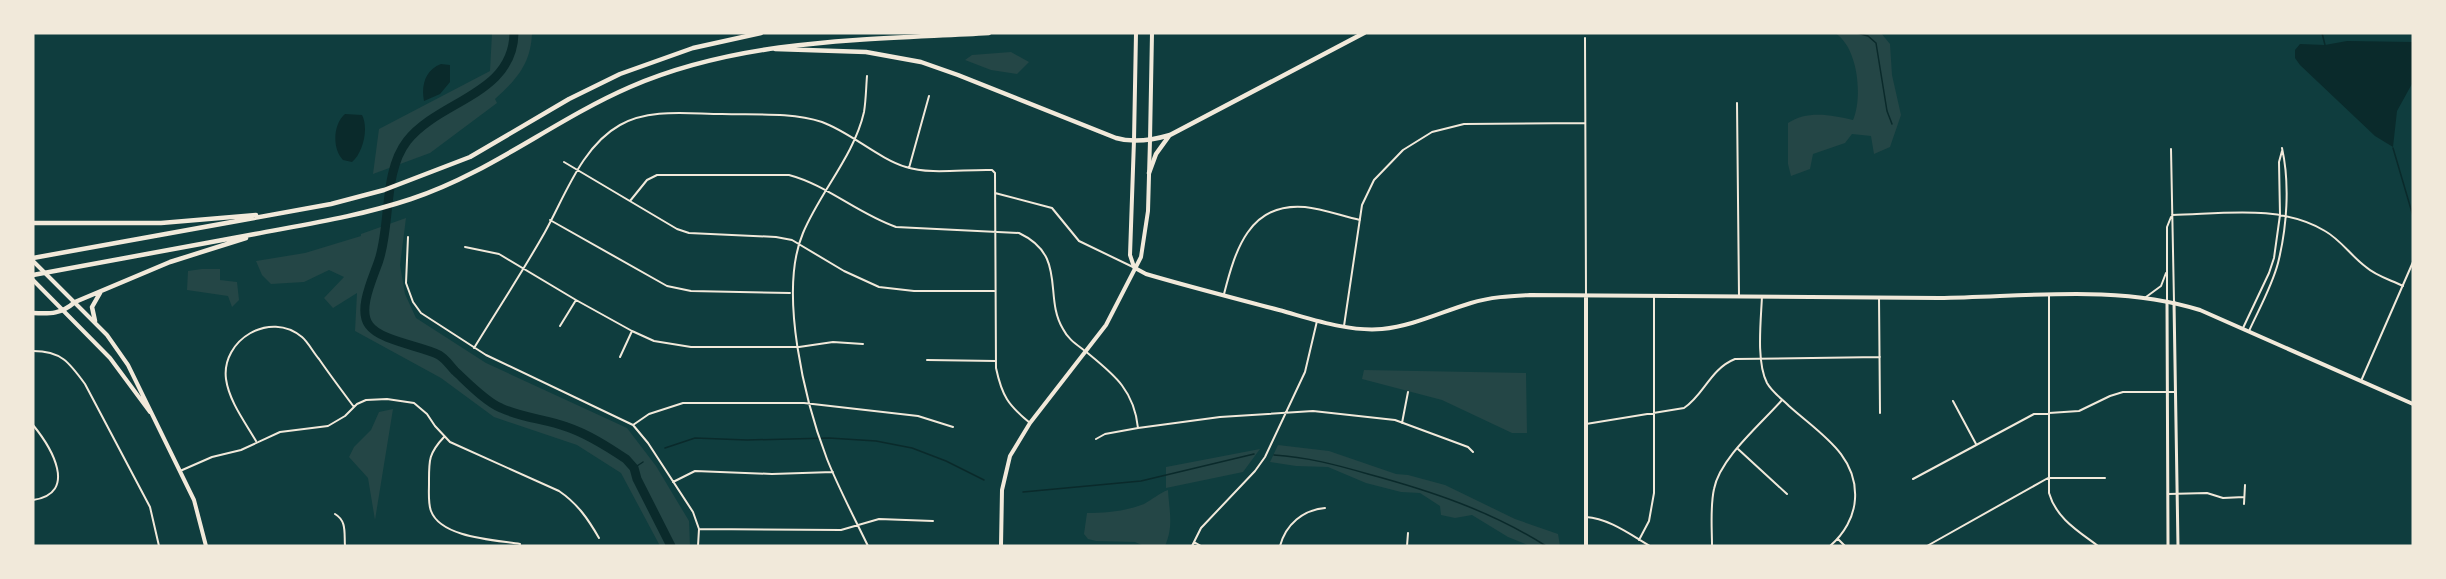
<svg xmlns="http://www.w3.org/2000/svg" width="2446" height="579" font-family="Poppins,sans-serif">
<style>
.green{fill:#244646}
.water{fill:#0a2a2b}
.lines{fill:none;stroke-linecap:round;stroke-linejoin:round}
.stream{stroke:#0a2a2b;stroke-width:1.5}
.river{stroke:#0a2a2b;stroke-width:9}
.minor{stroke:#f1e9da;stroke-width:2}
.tertiary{stroke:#f1e9da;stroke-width:3}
.secondary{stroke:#f1e9da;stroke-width:4}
.primary{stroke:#f1e9da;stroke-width:4}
.motorway{stroke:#f1e9da;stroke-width:4.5}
</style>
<rect width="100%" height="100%" fill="#0f3d3e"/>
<path class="green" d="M492,33H532C531,64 516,80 495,99L497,103L430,153L373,174L379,129L490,71Z
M1835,33H1881L1890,44L1892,75L1901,115L1890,147L1874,154L1871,136L1852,134L1845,143L1813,154L1810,169L1791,176L1788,164V123C1807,110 1832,115 1853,120C1863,97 1858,47 1835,33Z
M1011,52L1029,62L1017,74L991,70L965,60L972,55Z
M406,218L400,265L405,294L416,318L486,363L627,428L656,466L689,521L690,546H660L621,473L577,445L494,417L441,378L355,331L357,293L333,308L324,298L344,277L329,270L304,282L271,284L262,275L256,261L305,253L361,236V234Z
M202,269H220V280L237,282L239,300L232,307L228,296L187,290L188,271Z
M1364,370L1526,373L1527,433H1512L1442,400L1362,379Z
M393,409L375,520L368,478L349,457L354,447L371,430L379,412Z
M1278,445L1329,451L1396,474L1408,475L1445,485L1515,519L1558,534L1560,546H1530L1508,537L1472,515L1455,518L1441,515L1440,506L1420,493L1401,492L1366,483L1328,467L1296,466L1270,462Z
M1260,449L1243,472L1166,488V467Z
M1168,490C1169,510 1174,526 1165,546H1144L1135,542L1096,541L1088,539L1084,534L1087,513C1105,513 1127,511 1144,504C1152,500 1159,493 1168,490Z"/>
<path class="water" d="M2347,41L2413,42V82L2397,111L2393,147L2375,136L2300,65L2295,58V50L2300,44L2325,45Z
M441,64L450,65V82L440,94L424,101C421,86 425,70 441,64Z
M345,114L362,115C369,128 363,153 352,162L343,160C332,149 333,124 345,114Z"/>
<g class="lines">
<path class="stream" d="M1857,33L1868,36L1876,43L1887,111L1892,124
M2322,33L2325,45
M2393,148L2413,216
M665,448L695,438L747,440L829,438L876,441L912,448L946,461L984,480
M1274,455C1307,457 1337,465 1368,474C1431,491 1491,511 1546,546
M634,468L643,462
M1023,492L1141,481L1254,454"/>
<path class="river" d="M514,33C513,95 439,100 407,141C383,172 391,224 379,260C374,276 357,309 369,325C380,341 422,346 439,355C446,359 450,366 455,371C467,382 486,402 501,408C522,418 546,419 567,427C588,434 608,447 626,459L634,468L637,479L671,546"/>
<path class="minor" d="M1585,38L1586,296
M867,76C866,88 866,100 864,112C854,156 820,192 803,233C778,292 805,402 827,459C839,489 854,517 868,546
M1737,103L1739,296
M2171,149L2174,302
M564,162L677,229L689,233L776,237L792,240L844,271L879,287L914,291H994
M909,168L929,96
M995,193L1052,208L1079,241L1135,268
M630,201L647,180L657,175H789C827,185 858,214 896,227L1019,233C1068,256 1043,296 1063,329C1068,339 1076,344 1085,351C1113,374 1134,389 1138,428
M2172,215C2222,214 2281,204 2325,231C2341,240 2351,256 2366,267C2376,276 2391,280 2403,286
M550,220L667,286L691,291L790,293
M408,237L406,283L413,302L421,313L486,355L633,425L648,443L693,512L699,529L698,546
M465,247L499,254L576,300L632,331L654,341L691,347H799L833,342L863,344
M1224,294C1235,251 1249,202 1305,207C1323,209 1342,216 1360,220
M1762,296C1761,320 1756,362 1767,383C1772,392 1782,399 1789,406C1819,433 1858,455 1855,499C1854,517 1844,534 1830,546
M2049,296V493C2056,518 2078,531 2098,546
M1879,297L1880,413
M2146,297L2161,286L2166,273
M2167,301V227L2171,217
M560,326L576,300
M1344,326L1362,205L1374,180L1403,150L1432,132L1464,124L1585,123
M2243,328L2269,273L2274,258L2280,215L2279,162L2282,151
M2249,331C2259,309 2272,286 2278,263C2287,227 2290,184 2282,148
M474,348C498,309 523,271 545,232C565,196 582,146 620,125C650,108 689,114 722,114C754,115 791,112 822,122C850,132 879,159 906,167C930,175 965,169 992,170L995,173L996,368C1002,396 1008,405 1030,423
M33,351C61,351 69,362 85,384L150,507L159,546
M620,357L632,331
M927,360L996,361
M2361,381L2413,262
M1953,401L1976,444
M1402,423L1408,392
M1586,424L1684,408C1704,395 1710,369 1735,359L1880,357
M33,425C51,447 79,493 33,500
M633,425L649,414L683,403H804L918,416L953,427
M444,437C428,454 429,461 429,484C429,492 428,503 431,511C441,538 496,540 520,544
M1096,439L1105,434L1138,428L1220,417L1313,411L1395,420L1468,447L1473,452
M256,441C245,422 229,401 226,379C221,340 270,310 302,337C308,342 313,352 319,359C330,375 342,391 354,407
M1738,449L1787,494
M180,471L212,457L241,450L280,432L328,426L345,416L357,404L366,400L387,399L414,403L427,414L435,426L450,442L559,491C578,504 588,519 599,538
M1913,479L2034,414L2079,411L2110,396L2123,392H2175
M673,482L695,471L772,474L833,472
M2168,494L2207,493L2223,498L2244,497
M2244,504L2245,485
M335,514C347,521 344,533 345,546
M1586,517C1608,518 1631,535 1650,546
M699,529L841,530L879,519L933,521
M1838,539L1845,546
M1639,540L1649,521L1654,493V295
M1194,542L1201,546
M1192,546L1201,528L1255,471L1265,457L1305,372L1317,321
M1280,546C1286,524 1303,510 1325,508
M1407,546L1408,533
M1712,546C1712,528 1710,507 1714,489C1720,458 1761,424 1782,400
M1927,546L2048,478H2105"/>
<path class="tertiary" d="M2167,301L2168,546
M2174,302L2178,546"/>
<path class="secondary" d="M1134,140L1130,255L1134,267
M33,261L107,335L128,365L194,500L206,546
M1135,268L1146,274C1190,287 1234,298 1279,310C1312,319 1348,332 1382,329C1413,326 1441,312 1471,303C1490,297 1510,296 1530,295C1666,296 1802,298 1939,298C2025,297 2117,284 2200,310L2413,404
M33,280L110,358L150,412
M1586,296V546
M1001,546L1002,490L1010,456L1030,423L1106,325L1141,257L1148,211L1150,140"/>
<path class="primary" d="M1134,140L1136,33
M1150,140L1152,33"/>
<path class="motorway" d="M775,49L866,52L921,62L958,75L1116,138C1133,143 1153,140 1170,135L1364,33
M1149,173L1156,154L1169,136
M33,223H161L256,215
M33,258L331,204L384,190L470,157L569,99L620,74L693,48L761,33
M33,275C107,261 181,248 255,234C308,224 360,216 411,199C490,173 554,120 630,87C743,38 868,40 989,33
M33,313C51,314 61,314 75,302L170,262L246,238
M95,321L92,307L100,293"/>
</g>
<rect width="2446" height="579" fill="none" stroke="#f1e9da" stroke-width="69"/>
</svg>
